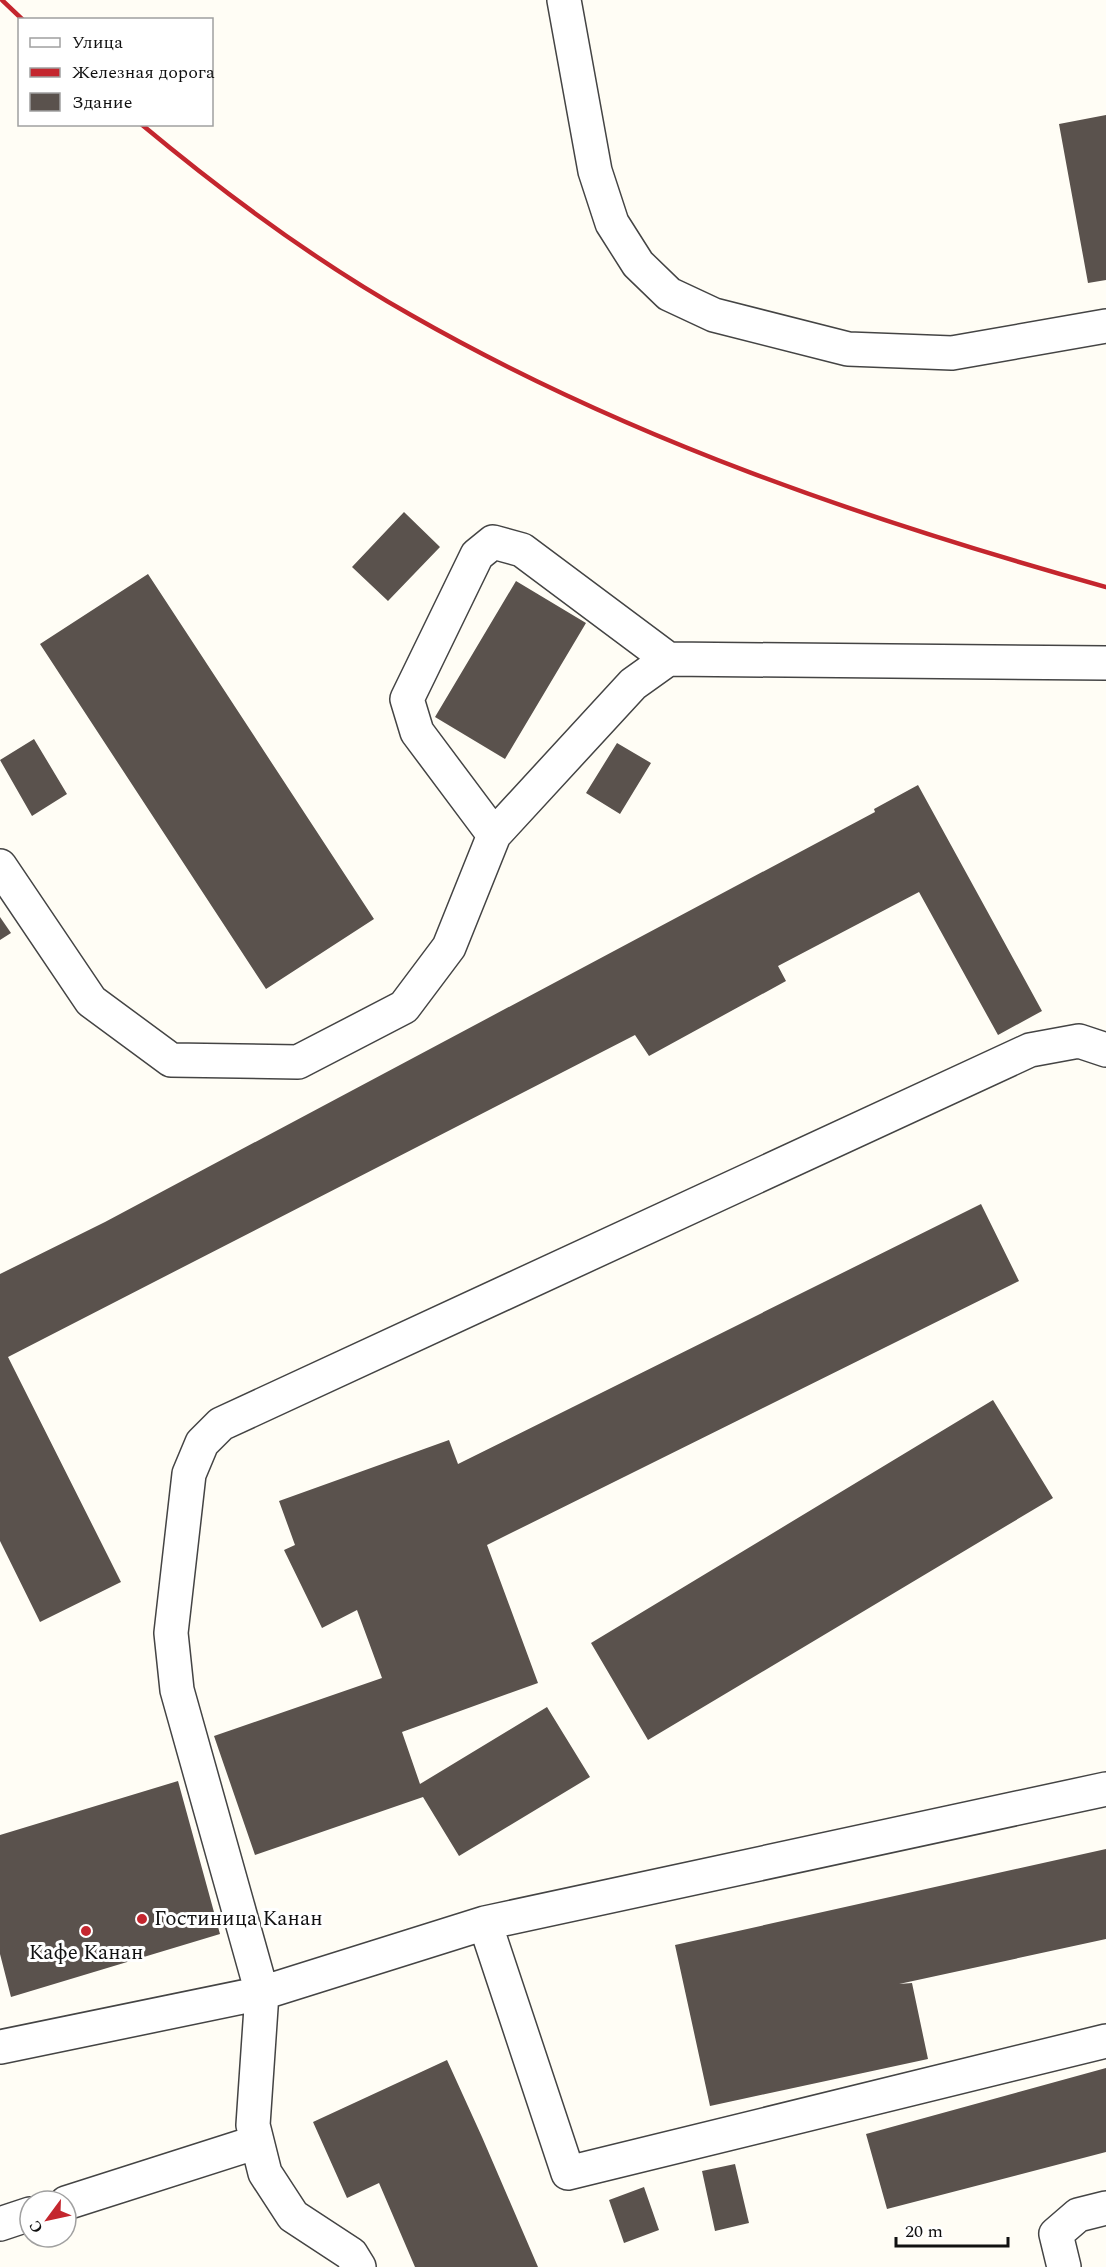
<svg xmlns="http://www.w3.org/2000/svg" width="1106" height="2267" font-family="Spectral,serif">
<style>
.building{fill:#5a524d}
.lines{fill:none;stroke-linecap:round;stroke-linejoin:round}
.minor-casing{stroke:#444;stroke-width:36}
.minor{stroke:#fff;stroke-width:33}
.rail{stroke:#c4262e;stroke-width:4.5}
.poi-dot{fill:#c4262e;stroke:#fff;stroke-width:2}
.labels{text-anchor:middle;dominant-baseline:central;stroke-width:6;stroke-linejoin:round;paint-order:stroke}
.poi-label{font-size:21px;fill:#111;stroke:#fff;text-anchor:start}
</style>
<rect width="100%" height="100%" fill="#fffdf5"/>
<path class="building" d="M1106,115V280L1088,283L1059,124Z
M404,512L440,547L388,601L352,567Z
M148,574L374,919L266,989L40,644Z
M516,581L586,623L505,759L435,717Z
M34,739L67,794L32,816L0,760Z
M617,743L651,763L620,814L586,793Z
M918,785L1042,1011L998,1035L919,892L778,966L786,981L649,1056L635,1035L8,1357L121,1582L40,1622L0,1541V1274L105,1222L875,812L874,809Z
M0,917L11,933L0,940Z
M981,1204L1019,1281L487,1545L538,1683L402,1732L420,1784L547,1707L590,1777L459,1856L423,1797L255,1855L214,1736L382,1678L357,1610L322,1628L284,1550L295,1545L279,1501L449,1440L458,1464Z
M993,1400L1053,1498L648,1740L591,1643Z
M178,1781L220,1934L11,1997L0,1954V1835Z
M1106,1849V1939L899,1984L912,1983L928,2059L710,2106L675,1945Z
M447,2060L482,2137L538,2267H415L379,2183L347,2198L313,2122Z
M1106,2068V2152L887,2209L866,2134Z
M735,2164L749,2223L715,2231L702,2171Z
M644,2187L659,2230L624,2243L609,2200Z"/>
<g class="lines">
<defs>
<path id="minor" d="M564,0L595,171L612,223L638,264L669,294L714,315L848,349L952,353L1106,326
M494,835L417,732L407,699L477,555L493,542L522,550L668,659
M0,866L91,1001L171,1060L298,1062L404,1007L449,947L494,835L633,684L668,659L1106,663
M485,1923L568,2173L1106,2041
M0,2047L262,1993L485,1923L1106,1789
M66,2203L257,2142
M0,2224L30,2214
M359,2267L351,2254L293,2216L265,2173L253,2125L262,1993L177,1690L171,1633L189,1474L202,1443L221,1424L1030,1050L1079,1041L1106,1050
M1064,2267L1056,2234L1078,2215L1106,2208"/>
</defs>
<use href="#minor" class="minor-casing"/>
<use href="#minor" class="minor"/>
<path class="rail" d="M2,0L23,20
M141,124C225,194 315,261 411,315C628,439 866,520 1106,587"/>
</g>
<g class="poi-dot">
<circle cx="142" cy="1919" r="6"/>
<circle cx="86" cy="1931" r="6"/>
</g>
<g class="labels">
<g class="poi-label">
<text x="154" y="1919">Гостиница Канан</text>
<text x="86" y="1953" text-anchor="middle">Кафе Канан</text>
</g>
</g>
<rect x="18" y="18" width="195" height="108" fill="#ffffff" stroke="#a0a0a0" stroke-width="1.5"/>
<rect x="30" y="38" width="30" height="9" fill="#ffffff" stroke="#a0a0a0" stroke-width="1.5"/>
<text x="72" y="48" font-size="18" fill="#111111">Улица</text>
<rect x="30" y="68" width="30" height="9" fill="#c4262e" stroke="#a0a0a0" stroke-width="1.5"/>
<text x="72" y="78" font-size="18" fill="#111111">Железная дорога</text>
<rect x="30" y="93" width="30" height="18" fill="#5a524d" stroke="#a0a0a0" stroke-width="1.5"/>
<text x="72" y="108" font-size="18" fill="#111111">Здание</text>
<g transform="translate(48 2219) rotate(237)"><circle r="28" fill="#ffffff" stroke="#a0a0a0" stroke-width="1.5"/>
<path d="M0-4.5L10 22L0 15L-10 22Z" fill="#c4262e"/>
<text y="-9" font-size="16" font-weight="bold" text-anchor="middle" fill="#111111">С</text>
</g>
<path d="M896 2237v9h112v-9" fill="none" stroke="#111111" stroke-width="3"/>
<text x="905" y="2237" font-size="18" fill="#111111" stroke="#ffffff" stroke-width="4.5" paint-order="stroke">20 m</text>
</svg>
